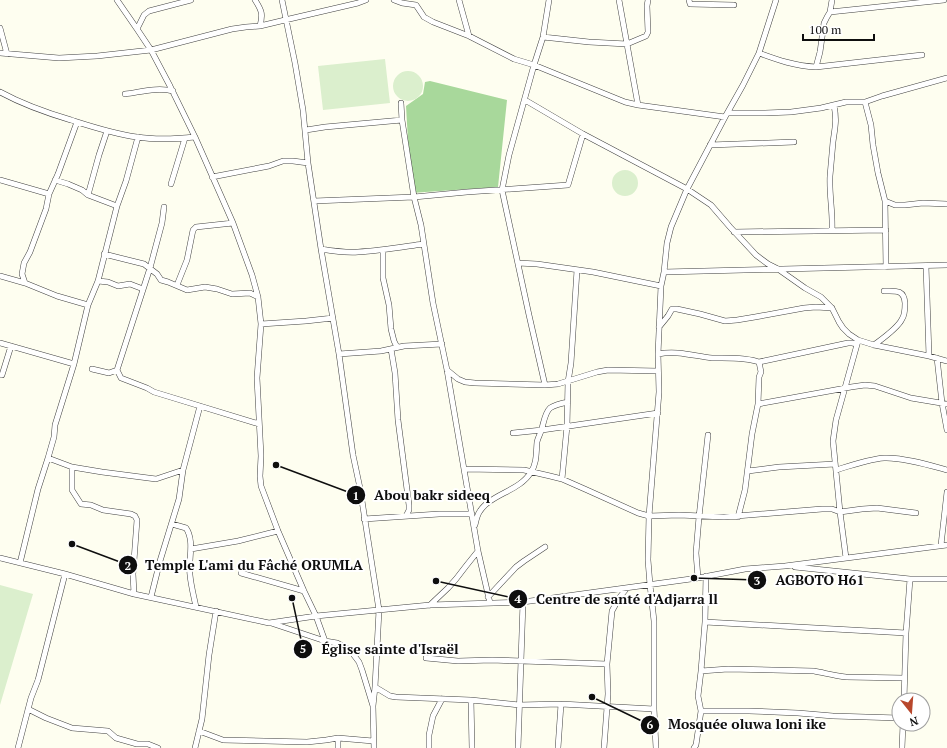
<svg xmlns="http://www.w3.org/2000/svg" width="947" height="748" font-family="'PT Serif',serif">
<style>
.forest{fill:#a8d89b}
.pitch{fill:#dbefcd}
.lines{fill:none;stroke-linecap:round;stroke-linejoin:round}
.street-casing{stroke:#414141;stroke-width:6}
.street{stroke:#fff;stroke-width:5}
.leader{fill:none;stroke:#0e0e0e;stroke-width:1.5}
.callout-dot{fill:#0e0e0e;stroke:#fff;stroke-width:1.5}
.mark-label{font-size:12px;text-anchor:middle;font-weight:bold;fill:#fff}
.callout-label{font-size:14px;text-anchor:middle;font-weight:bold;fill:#0e0e0e;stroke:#fff;stroke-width:4;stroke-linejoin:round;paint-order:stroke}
</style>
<rect width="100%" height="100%" fill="#fefef0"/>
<path class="forest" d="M430,81L507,100L498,187L411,193L406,106L423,94L425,82Z"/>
<path class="pitch" d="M385,59L390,103L323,110L318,66Z
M393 86a15 15 0 1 1 30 0a15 15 0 1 1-30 0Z
M612 183a13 13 0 1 1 26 0a13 13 0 1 1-26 0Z
M0,585L33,594L0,705Z"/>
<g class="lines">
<defs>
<path id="street" d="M117,0L137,29L151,50L170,86L195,137L233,223L252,275L258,297L261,324L257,378L261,456L260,476L261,486L278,531L304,591L316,616L325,641
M255,0C262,11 263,14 260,26
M282,0L295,63L303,110L308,163L321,249L339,354L353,455L360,488L379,610L375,687L373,706
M394,0L402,3L416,5L424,17L433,22L469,36L514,59L534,65L625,102L638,105L725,117
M459,0L469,36
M619,0L638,105
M689,0L690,4L734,5
M830,12L944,0
M0,28L7,54
M137,29L144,15L149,11L191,0
M543,37L589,42L627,44L646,36L648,32L647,6L648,0
M0,53L59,58L97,56L151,50L232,29L246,27L260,26L285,20L358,3L366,0
M759,53C778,60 795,66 816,67L922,55
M816,67L820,52L824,23L827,17L830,12L832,0
M0,92C22,104 47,113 71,120C93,127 114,134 137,137C156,140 176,139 195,137
M125,94C141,92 157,87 173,91
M525,100L583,134L687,189L711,205L730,227L756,255L768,264L778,269L805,288L821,297L832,308L839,322L843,328L849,334L858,340L874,345L929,356L947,361
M865,102L871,125L873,145L878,173L885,201L895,205H905L923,203L947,204
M401,103L402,120L414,197L421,225L433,303L447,370L478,551L490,603
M728,113H765L791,112L821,108L846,102H865L882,96L947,78
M306,130L325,127L402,120
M710,145L794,142
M212,177L269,166L283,161H293L308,163
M0,180L49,194
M55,180L68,184L82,190L88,195L117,206
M171,184L185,138
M88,195L99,155L107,131
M314,201L414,197L467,192L568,185L583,134
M885,201L886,267
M832,231C833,212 829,194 830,176C831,164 832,153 833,142C835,127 837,121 834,105
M734,232L886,230
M321,249C333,251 345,253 358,252C380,251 402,247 423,244
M383,250V278L389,305L391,329L394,341L397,347
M104,254L144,264L157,274L161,280L168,282L187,290L205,287L217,289L232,294L250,293L258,297
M518,263L537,264L593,272L661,286
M926,266L929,356
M664,272L947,265
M0,276L25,283L57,296L88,305
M98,281L108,282L118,286L130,284L143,289
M25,283L22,274L24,263L30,252L46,209L49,194L58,174L77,122
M177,285L187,260L193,230L196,227L233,223
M261,324L306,321L333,318
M659,327L668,316L672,309H677L700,314L725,321L737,320L755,317L804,308L816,307L832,308
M0,343L74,364
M874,345C882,339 898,328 902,319C905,315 905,308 905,303C904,289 895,291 884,291
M391,349L395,373L398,420L409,505V510L406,516
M339,354L381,351L404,346L442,344
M658,354C677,350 694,356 712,358C715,358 718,358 722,358C734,358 748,358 759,362
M937,358L942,403L947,430
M92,369L109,373L117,370L150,268L162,223L164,207
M117,370L121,378L147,388L154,392L259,424
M447,370L458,379L465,382L475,383L545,385L558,384L597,372L608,370L658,371
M2,375L11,346
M545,385L529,315L502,190L509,155L534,65L543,37L549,0
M758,404L835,390L851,387L865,385L875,386L911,398L947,404
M513,433L542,430L658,413
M48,458L72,467L102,472L156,479L183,470
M72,467V490L81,504L91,505L103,510L131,514L135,516L137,520L133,574L134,594
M464,469L524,470L550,476L562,479L587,490L638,513L649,516L679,515L724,517L822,509H832L840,512L862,509L877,508L916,513
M836,470C849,466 870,459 884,458C902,457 929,465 947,470
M748,471L779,467L835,464
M562,479L567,426L568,382L571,363L577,270
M738,517L745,490L752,434L758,404L759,377L761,372L759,362L848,343H852L857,344
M364,519L439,514H472
M172,524L186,528C195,541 188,561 190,575C191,586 194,597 196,607
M475,525C476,521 477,515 480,511C491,494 520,491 531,472C537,463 536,453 537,442C538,437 541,433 542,428C544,421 545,413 550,408C555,405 563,403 568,402
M941,545L947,492
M191,549L238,541L278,531
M0,558L65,574L134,594L269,623L316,616L430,605L523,602L698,578L745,569L785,566L947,545
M846,558L840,512L833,441L836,420L858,341
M20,563L38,489L48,458L54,437L55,425L74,364L88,305L98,281L117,206L126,181L138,137
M795,567L910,579H947
M241,573L304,591
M698,578L696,553L699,517L708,435
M151,597L160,561L179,499L183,470L200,406
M488,597L516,567L524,561L545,547
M430,605L448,588L456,579L466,566L478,551
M705,622L906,633
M271,623L325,641L337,643L348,649L353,654L359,662L362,670L373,706L374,748
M426,658L458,661L492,660L607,664
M701,671L728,669L814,671C825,673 835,676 846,677L904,678
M375,687L390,696L396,697L471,700L519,705L561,704L654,709
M471,700L472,748
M904,700L906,633L910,579
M28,709L46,718L72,728L108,731L116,738L137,744H148L158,748
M701,711H749L798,713L833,716L899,718
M199,731L223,740L307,742L326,740L338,738L373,741
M18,748L31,698L38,680L65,574
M195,748L202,719L209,655L216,611
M338,748V738
M429,748V735L433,716L442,699
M518,748L523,602
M558,748L561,704
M604,748L608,694L607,664L612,611L619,598L627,588
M656,748L654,709V621L650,585L648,560L649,516L659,392L658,354L661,286L664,272L667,243L671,227L687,189L725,117L743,85L759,53L776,0
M694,748L696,745L701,711L698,696L701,671L705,622L706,576
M902,748L903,724"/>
</defs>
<use href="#street" class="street-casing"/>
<use href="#street" class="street"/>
</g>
<path class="leader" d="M276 465L356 495M72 544L128 565M694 578L757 580M436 581L518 599M292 598L303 649M592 697L650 725"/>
<g class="callout-dot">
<circle cx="276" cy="465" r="4"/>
<circle cx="72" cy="544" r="4"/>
<circle cx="694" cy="578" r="4"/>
<circle cx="436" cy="581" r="4"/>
<circle cx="292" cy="598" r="4"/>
<circle cx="592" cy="697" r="4"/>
<circle cx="356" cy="495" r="10"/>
<circle cx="128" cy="565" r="10"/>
<circle cx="757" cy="580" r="10"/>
<circle cx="518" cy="599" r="10"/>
<circle cx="303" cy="649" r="10"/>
<circle cx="650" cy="725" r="10"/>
</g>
<g class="mark-label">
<text x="356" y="500">1</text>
<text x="128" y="570">2</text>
<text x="757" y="585">3</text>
<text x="518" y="603">4</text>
<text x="303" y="653">5</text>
<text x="650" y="729">6</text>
</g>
<g class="callout-label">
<text x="432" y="500">Abou bakr sideeq</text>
<text x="254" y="570">Temple L'ami du Fâché ORUMLA</text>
<text x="820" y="585">AGBOTO H61</text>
<text x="627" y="604">Centre de santé d'Adjarra ll</text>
<text x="390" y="654">Église sainte d'Israël</text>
<text x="747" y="729">Mosquée oluwa loni ike</text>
</g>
<g transform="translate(911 712) rotate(163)"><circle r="19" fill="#ffffff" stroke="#9f9f9f"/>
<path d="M0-3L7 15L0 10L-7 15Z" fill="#b8472c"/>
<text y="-6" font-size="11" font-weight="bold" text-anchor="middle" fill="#0e0e0e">N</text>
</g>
<path d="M803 34v6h71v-6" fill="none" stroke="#0e0e0e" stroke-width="2"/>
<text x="809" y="34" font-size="12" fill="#0e0e0e" stroke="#ffffff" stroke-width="3" paint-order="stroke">100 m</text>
</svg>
